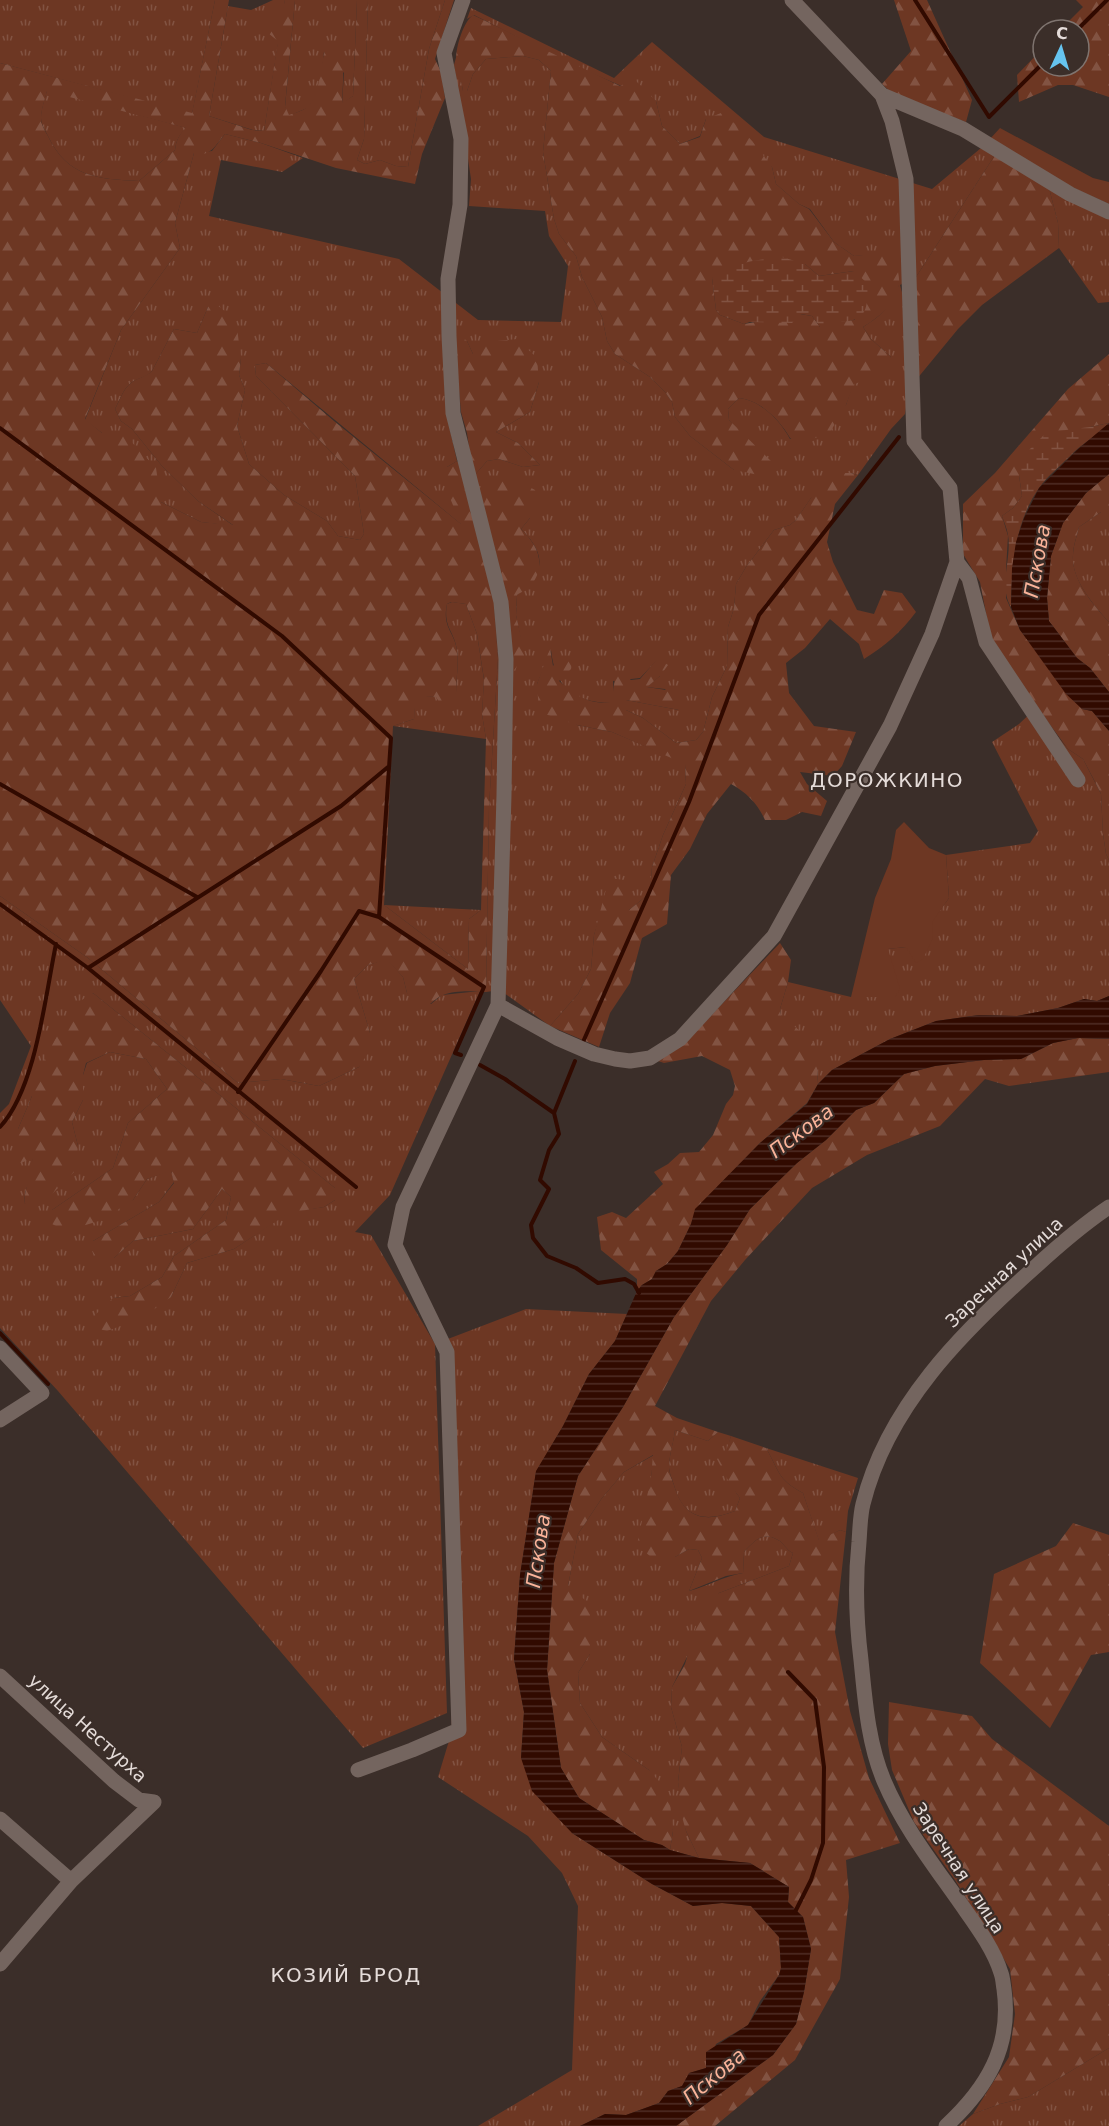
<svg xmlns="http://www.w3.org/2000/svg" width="1109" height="2126" font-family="'DejaVu Sans',sans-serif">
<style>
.grass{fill:url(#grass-tufts);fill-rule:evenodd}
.forest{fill:url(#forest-firs);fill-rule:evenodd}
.wetland{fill:url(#wetland-marsh)}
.garden{fill:#6d3723}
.water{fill:url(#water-rules)}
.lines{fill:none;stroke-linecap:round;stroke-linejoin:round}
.stream{stroke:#310a00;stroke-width:4}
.minor{stroke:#74655f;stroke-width:15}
.labels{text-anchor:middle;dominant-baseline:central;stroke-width:4.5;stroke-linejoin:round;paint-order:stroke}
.street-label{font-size:18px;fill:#e5dcd9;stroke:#3b2e29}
.water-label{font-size:20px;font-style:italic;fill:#fab399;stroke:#3b2e29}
.neighbourhood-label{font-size:20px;letter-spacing:1.5px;fill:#e5dcd9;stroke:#3b2e29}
</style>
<defs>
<pattern id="grass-tufts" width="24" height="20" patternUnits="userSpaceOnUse" patternTransform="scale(1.5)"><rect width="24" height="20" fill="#6d3723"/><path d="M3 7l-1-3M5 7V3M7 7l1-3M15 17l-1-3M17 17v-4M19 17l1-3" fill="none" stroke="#825342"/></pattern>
<pattern id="forest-firs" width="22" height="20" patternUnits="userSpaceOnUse" patternTransform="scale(1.5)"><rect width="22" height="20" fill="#6d3723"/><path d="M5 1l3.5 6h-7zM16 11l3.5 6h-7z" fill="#825342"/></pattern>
<pattern id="wetland-marsh" width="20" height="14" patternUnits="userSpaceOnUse" patternTransform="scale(1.5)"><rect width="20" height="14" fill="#6d3723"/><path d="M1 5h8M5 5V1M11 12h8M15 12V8" fill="none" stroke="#825342"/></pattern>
<pattern id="water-rules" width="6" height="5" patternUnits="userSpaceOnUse" patternTransform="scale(1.5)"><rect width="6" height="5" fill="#310a00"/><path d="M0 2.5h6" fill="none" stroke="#4f2d25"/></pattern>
</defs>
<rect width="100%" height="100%" fill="#3b2e29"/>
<path class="grass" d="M0,0H215L192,114L0,63Z
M273,0H285L264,131L253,130L209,116L228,6L251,10Z
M295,0H357L353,96L342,104L344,73L324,52C322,69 321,95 307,108C302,111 294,113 289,116L285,107Z
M368,0H445L429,49L408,167L396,166L380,160L365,164L357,160L364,139Z
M471,8L614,78L652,42L764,137L932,189L981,148L995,155L916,277L900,285L904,300L909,389L905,414L891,429L858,475L851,473L811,498L796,520L790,525L774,530L746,567L736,584L734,608L728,627L727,666L712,697L703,732L696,740L676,743L643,718L626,710V700L679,710L665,689L646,687L660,676L658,659L640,678L613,681L614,694L611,703C573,702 555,687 551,650L537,684L577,725L612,732L685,763L686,784L663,835L652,867L650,893L629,910H602L594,935L591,969L578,994L550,1026L500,990L486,992L489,807L498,658L494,604L524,655L516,615L517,595C523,588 533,580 537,572C545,556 532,540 521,529L530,518L481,509L474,476L487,461L499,459L523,467L540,465L518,443L496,432L530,412L539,382L473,354L467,341L447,417L457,461L447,467L462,525L266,363L255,365L256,376L355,476L364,534L360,540L338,536L327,521L284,495L249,464L237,426L245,390L239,375L241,358L208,307L197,333L174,329L152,371C146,378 137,378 131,383C123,389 120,400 115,409L121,421L132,429L162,466L198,501L234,526L201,522L161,502L102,433L85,420L121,330L180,248L175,223L194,153L212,151L225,134L261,143L303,158L282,172L221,160L209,216L399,259L478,320L561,322L568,266L549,236L545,211L469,206L471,179L454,65L457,54C456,68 462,78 463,91H467L473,74L486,59L523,56L539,60L551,71L543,152L554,219L559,234L576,256L582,277L602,317L607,341L615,354L650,377L665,392L672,402L675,417L690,436L734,470L745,438L729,420L728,409L739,398C760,400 780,420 790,439L846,405L853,384L891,357L871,339L863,327C883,315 890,306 899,285L871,255L854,256L834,242L810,209L799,204L776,184L772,167L706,119L700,136L680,144L662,126L656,101L573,65L474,15L467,19Z
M47,90L187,128C179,134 176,141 175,150L139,181C98,179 67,177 48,136C45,130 41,124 41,118C41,109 45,99 47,90Z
M1049,188L1109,215V302L1098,303L1059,248L1058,223Z
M1101,512H1109V622C1094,606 1071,579 1073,556C1073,546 1077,536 1079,527Z
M452,602L466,604L477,634L484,680L482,714L486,739L393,726L414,719L415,695L436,697L456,693C456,679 459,664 457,650C454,630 443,628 447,604Z
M1035,709L1068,749L1083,759L1101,794L1103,834L1106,854L1109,860V996L1097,1001L1084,999L1058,1008L1017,1016L979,1015L936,1021L890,1039L832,1070L818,1084L817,1069L781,1015L780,1009L788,982L851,997H895L892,966L887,949L906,947L932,940V921L949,898L946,855L1030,843L1038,831L992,742L1019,724Z
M0,896L88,958L238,1083L281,1079L319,1086L359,1067L370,1033L354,979L368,965L387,959L403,977L407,993L431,1004L442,995L480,991L390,1195L355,1232L371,1235L435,1344L447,1713L363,1748L58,1391L0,1328V1113L9,1104L31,1046L0,1000ZM93,993L335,1188V1200L324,1207L289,1212L234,1249L187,1263L171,1297L113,1298L130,1296L162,1277L174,1256L226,1220L231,1197L222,1189L193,1229L133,1241L114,1258L93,1241L159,1202L174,1182L171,1170L147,1179L133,1200L52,1210L113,1168L128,1123L167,1089L146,1059L110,1052L87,1063L83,1075V1100L72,1122L78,1146L25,1204C23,1188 30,1185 33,1171C36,1157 24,1141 18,1129L32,1096L33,1083Z
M384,905L481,910L469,919L468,969Z
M526,1309L627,1314L615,1341L589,1374L563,1426L536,1472L520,1575L514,1659L524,1712L521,1758L572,1833L652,1884L693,1906L722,1903L751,1906L779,1937L781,1968L779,1975L760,2001L748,2025L716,2044L706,2068L690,2073L682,2086L668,2091L659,2103L626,2115L605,2114L580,2126H478L572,2070L578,1906L562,1873L528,1836L438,1777L452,1731L440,1342Z
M675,1430L708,1441L718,1432L731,1436C724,1459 725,1478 740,1498L735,1511C704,1523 683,1518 674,1485C672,1479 669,1472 669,1467C669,1455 674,1441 675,1430Z
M766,1448L858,1478L848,1511L846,1532L840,1530L819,1541L803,1493C777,1479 780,1472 766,1448Z
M654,1455L651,1477L675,1557L689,1549L698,1550L702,1558L689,1591C708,1586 724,1576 743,1573L744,1552C754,1541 763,1531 778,1540C784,1543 786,1550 793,1553L789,1566L719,1593L672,1687L671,1707L682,1747L678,1782L686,1831L699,1858L670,1850L673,1831L649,1770L602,1737L580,1703L578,1673L590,1654L568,1586L578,1534L602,1498L624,1472Z
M1109,2048V2126H959L973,2114L1000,2104L1028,2097Z"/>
<path class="forest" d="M215,0H229L209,116L252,130L264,131L278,41L263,29L282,12L285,0H295L285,106L289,115C294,113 303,111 307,107C324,92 319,52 329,44C332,42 336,42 339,41C345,62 343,82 342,103L353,96L357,0H368L364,139L357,160L365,164L380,160L396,166L408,167L429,49L445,0H454L435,59L441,72L445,98L422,154L415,184L336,168L261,143L225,134C216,144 211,158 194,153L175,223L180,248L121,330L85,419L102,433H123L156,468L161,502L201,522L233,525L198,501L162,466L132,429L121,421L115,409C120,400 123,389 131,383C137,378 146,377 152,371L174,329L197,333L208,307L215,303L236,321L241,358L239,375L245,390L237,426L249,464L284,495L327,521L338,536L360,540L364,534L355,476L256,376L255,365L266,363L334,421L461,524L447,491V467L457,461L473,475L467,433L461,412L455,345L456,332L467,341L473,354C486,339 499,341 517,339L537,358L539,382L530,412L496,432L518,443L540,465L523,467L499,459L487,461L474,476L482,508L489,493L500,480H516L535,490L538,500L530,518L521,529C537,544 547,564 532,584C529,589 521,592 517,595L516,615L525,655L509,677L501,602L494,604L498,658L489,807L486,992C473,991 455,990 443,995C429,1001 432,1010 414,1004L407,993L403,977L387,960L368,965L354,979L370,1033V1050L359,1067L319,1086L281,1079L238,1083L88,958L0,896V63L192,113ZM47,91L186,128C179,134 176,141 175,150L139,181C98,179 67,177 48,136C45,131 41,124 41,119C41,110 45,99 47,91ZM451,602L466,604L477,634L484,679L482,714L486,739L481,910L469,919L468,969L384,905L393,726L414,719L416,696L436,697L441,705L454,697L456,693C456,679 459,664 457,650C454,631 442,628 447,604Z
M894,0H927L972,100L966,122L896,97L882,84L911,51Z
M1076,0H1109V97L1073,85H1058L1019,102L1017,75L1043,48V66H1079V30H1060L1083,7Z
M473,15L620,86L634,79L656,101L662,126L680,144L700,137L706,119L721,113L738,126L754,143L772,167L776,184L799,204L809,209L834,242L854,256L882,253L896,261C897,268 900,278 899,285C896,304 878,318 863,327L871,339L891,357L882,375L854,384L846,405L829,434L801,442L790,438C780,420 760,400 739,398L728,409L729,420L773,463L759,475L734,470L690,436L675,417L672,402L665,392L650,377L615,354L607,341L602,317L582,277L576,256L559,234L554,219L543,152L551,71L539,60L523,56L486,59L473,74L467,91H463C462,82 459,77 457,68C453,55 462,23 473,15ZM805,264L819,276L854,271L855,320L836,321L820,327L812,316L800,314L744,324L720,315L716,310L712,278Z
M995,155L1049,188L1058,223L1059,248L982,305L958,329L916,380V277Z
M1109,354V423L1090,427L1019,475L1022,496L1013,508L1002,516L1008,536L1006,569V598L1020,630L1082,709L1092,711L1109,731V860L1106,854L1103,834L1101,794L1093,778L1083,759L1068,749L1048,722L991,639L980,582L963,554V504L995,473L1068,389Z
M832,473H851L858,475L835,504L827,542L833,562L857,610L874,614L884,590L902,593L916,612C901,632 885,646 864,659L859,644L830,619L805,648L786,663L789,693L814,726L856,732L842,766L833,776L800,772L807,784L827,801L821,816L802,812L786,820H765C758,804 746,792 731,784L707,814L690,849L671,875L667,924L642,938L630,983L610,1013L599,1047L550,1026L578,994L591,969L594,935L609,878L625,880L629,910L650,893L652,867L663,835L686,784L685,764L612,732L577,725L539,712L537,684L550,648L553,666L559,658L573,656L571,669L559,681C577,696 586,703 610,703C615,692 613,681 617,669L631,680L640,679L658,658L668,665L660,676L647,687L679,692V710L626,700V710L643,718L676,743L696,740L703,732L712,697L727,666L728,627L734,608L736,584L746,567L774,530L790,525L796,520L823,480Z
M1109,474V512H1101L1079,527C1077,536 1073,546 1073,555C1071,579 1094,606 1109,622V692L1090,668L1077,658L1049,621L1047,598L1051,556L1063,523L1086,493Z
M780,943L791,960L788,982L780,1009L781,1015L812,1041L822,1057L817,1069L818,1084L807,1103L760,1143L696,1209L691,1224L678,1251L667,1264L656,1271L652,1279L642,1285L637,1291V1279L601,1250L597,1217L612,1212L626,1218L663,1184L654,1172L668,1164L680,1153L699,1152L713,1135L726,1104L733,1095L735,1086L730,1070L702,1056L664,1063L658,1061L684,1044Z
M93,993L335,1188V1200L324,1207L289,1213L234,1249L187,1263L171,1297L142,1318L107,1331L95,1328L94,1316L113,1298L130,1296L162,1277L174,1256L226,1220L231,1197L222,1189L193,1229L133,1241L114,1258L102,1262L93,1253V1241L159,1202L174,1183L171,1171L147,1179L133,1200L102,1220L66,1231L44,1220L52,1210L113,1168L128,1123L167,1089L146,1059L110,1052L86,1063L83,1075V1100L72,1122L78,1146L75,1171L48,1198L25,1204C23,1186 34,1176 32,1158L21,1163L14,1153L18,1129L32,1096V1084L72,1006Z
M1078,1038L1109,1039V1072L1009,1086L985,1079L940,1126L867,1155L812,1188L745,1260L711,1301L655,1406L677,1418L718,1432L708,1441L675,1430C674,1441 669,1456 669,1467C669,1472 672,1480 674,1485C684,1519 705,1523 735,1511L740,1498L731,1486L717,1459L725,1454L731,1436L766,1448C780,1472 777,1479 803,1493L819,1540L840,1530L846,1532L835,1632L850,1711L869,1778L900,1843L846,1860L849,1897L840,1979L795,2060L715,2126H676L773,2055L796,2024L804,1992L811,1949L803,1917L788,1902L789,1887L750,1863L699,1858L686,1831L681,1813L678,1782L682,1747L671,1707L672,1687L685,1664L702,1606L719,1593L789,1566L793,1553C786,1550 784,1543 778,1540C763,1531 754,1541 744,1552L743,1573L726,1576L689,1591L702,1558L698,1550L689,1549L675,1557L658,1563L637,1545L651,1477L653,1455L624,1472L602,1498L578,1534L568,1586L590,1604V1654L578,1673L580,1703L602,1737L649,1770L669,1793L673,1831L670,1850L662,1845L644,1840L579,1798L561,1768L547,1670L554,1563L578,1476L623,1407L674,1317L727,1245L750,1209L797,1163L826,1140L856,1110L874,1103L904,1074L935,1066L984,1060L1021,1059L1053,1043Z
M1073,1523L1109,1535V1652L1091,1655L1050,1728L980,1663L994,1574L1056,1546Z
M889,1702L972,1716L992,1739L1109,1826V2048L1028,2097L1000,2104L973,2114L1009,2057L1015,2014L1010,1969L955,1880L914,1822L892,1770L888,1744Z"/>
<path class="wetland" d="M782,257L805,264L819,276L854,271L867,283C868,296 869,317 853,320C840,323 838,320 826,328L820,327L812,316L801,314L792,323L750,322L744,324L720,315L716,310L712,278C731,262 758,260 782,257Z
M1109,423C1099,434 1085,442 1074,452C1063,464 1048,475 1039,488C1014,524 1012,566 1011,607C998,585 1012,559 1008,535C1007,528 1004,522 1002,516L1013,508L1022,496L1019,475L1020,459L1044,435L1058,431L1090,427Z"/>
<path class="garden" d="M1000,128L1093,178L1109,182V204L1069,186L988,141Z
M904,822L929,848L946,855L949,898L933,921L932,940L923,959L916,963L906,947L888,949L900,989L895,997H851L875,898L891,859L896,830Z"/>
<path class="water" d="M1109,423V474L1086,493L1063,523L1051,556L1047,598L1049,621L1077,658L1090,668L1109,692V731L1092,711L1082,709L1066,694L1020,630L1011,607L1012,568L1016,542L1024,518L1039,488L1077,450Z
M1109,996V1039L1078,1038L1053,1043L1021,1059L984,1060L935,1066L904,1074L874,1103L856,1110L826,1140L797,1163L750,1209L727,1245L674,1317L623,1407L578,1476L554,1563L547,1670L561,1768L579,1798L644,1840L662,1845L670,1850L699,1858L750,1863L789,1887L788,1902L803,1917L811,1949L804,1992L796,2024L773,2055L676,2126H580L605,2114L626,2115L659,2103L668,2091L682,2086L689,2073L706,2068V2052L748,2025L779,1975L781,1968L779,1937L751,1906L722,1903L693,1906L652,1884L572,1833L532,1791L521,1758L524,1712L514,1659L520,1575L536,1471L563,1426L589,1374L615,1341L637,1291L642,1285L652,1279L656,1271L667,1264L678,1251L691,1224L695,1209L760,1143L807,1104L818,1084L832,1070L890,1039L936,1021L979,1015L1017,1016L1058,1008L1084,999L1097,1001Z"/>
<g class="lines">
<path class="stream" d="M915,0L989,117L1043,63
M1077,30L1107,0
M0,428L282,636L391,738L379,917L484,987L455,1053L461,1055
M0,784L197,897
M0,904L88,968L341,806L388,767
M88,968L356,1187
M583,1042L689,802L759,615L899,437
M480,1065L505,1079L554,1113L559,1134L549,1150L540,1180L549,1189L531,1225L533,1238L547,1256L576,1268L598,1283L625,1279L634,1284L639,1293
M238,1092L321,971L359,911L379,917
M554,1113L575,1061
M0,1127C36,1088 45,997 56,944
M0,1333L48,1384
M788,1672L815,1700L824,1767L823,1843L811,1880L795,1912"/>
<path class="minor" d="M792,0L882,95L963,129L1070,194L1109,212
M957,562L969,578L986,642L1078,780
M498,1005L557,1038L594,1054L615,1059L630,1061L650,1058L680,1039L774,936L890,726L932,634L957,562L950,488L914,441L906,179L892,121L882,95
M0,1348L42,1393L0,1420
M0,1676L114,1781L139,1800L154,1802
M358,1770L412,1750L459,1730L447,1352L395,1245L403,1207L498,1005L504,795L506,659L501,602L453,413L449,336L448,279L460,205L461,139L444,53L463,0
M0,1819L71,1881
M0,1964L71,1881L154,1802
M946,2126C987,2088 1012,2047 1004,1989C1003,1984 1003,1978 1001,1973C994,1949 975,1924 961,1904C933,1864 903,1826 884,1781C868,1743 865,1700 861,1660C856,1620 855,1581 859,1542C860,1529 860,1516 863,1504C887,1407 962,1332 1034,1268C1058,1246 1082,1225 1109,1207"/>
</g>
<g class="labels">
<g class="street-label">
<text transform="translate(1004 1272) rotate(-43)">Заречная улица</text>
<text transform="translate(88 1728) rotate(42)">улица Нестурха</text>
<text transform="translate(959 1868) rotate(57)">Заречная улица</text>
</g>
<g class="water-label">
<text transform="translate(1037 561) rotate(-80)">Пскова</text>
<text transform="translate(801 1131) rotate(-37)">Пскова</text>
<text transform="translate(538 1551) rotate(-82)">Пскова</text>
<text transform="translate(714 2076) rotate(-40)">Пскова</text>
</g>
<g class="neighbourhood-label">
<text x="887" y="780">ДОРОЖКИНО</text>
<text x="346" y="1975">КОЗИЙ БРОД</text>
</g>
</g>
<g transform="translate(1061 48) rotate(4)"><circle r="28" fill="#3b2e29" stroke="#7f746f" stroke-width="1.5"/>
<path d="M0-4.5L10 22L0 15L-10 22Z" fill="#66c4ef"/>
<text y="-9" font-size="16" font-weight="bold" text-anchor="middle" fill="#e5dcd9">С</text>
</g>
</svg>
